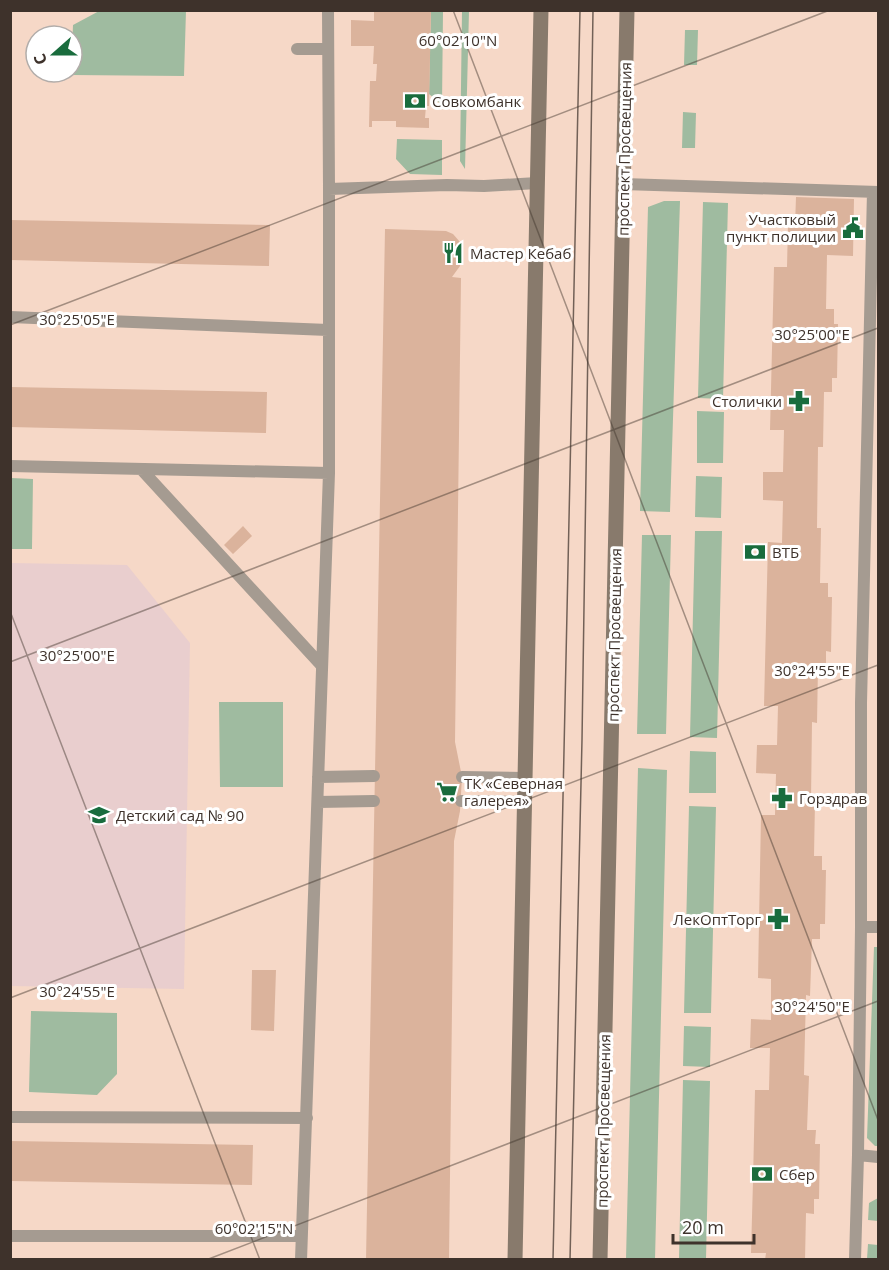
<svg xmlns="http://www.w3.org/2000/svg" width="889" height="1270" font-family="'Open Sans',sans-serif">
<style>
.education{fill:#e9cece}
.green{fill:#9fbba0}
.building{fill:#dbb39c}
.lines{fill:none;stroke-linecap:round;stroke-linejoin:round}
.lane{stroke:#a59b91;stroke-width:12}
.secondary{stroke:#887a6c;stroke-width:15}
.tram{stroke:#726157;stroke-width:1.5}
.ticks{fill:none;stroke:#3e322b;stroke-width:1.5;stroke-opacity:0.45}
.labels{text-anchor:middle;dominant-baseline:central;stroke-width:6;stroke-linejoin:round;paint-order:stroke}
.poi-label{font-size:15px;fill:#3e322b;stroke:#fff;text-anchor:start}
.street-label{font-size:15px;fill:#3e322b;stroke:#fff}
.ticks-label{font-size:15px;text-anchor:middle;fill:#3e322b;stroke:#fff;stroke-width:6;stroke-linejoin:round;paint-order:stroke}
</style>
<rect width="100%" height="100%" fill="#f6d8c7"/>
<path class="education" d="M11,563L127,565L190,643L184,989L11,986Z"/>
<path class="green" d="M101,10L186,11L184,76L71,75L73,25Z
M431,11H443L442,105L429,94Z
M462,11H469L465,169L460,161Z
M685,30H698L697,65H684Z
M683,112L696,113L695,148H682Z
M397,139L442,140V175L410,174L396,159Z
M664,201H680L670,512L640,511L648,207Z
M703,202L728,203L723,399L698,398Z
M697,411L724,412L723,463H697Z
M696,476L722,477L721,518L695,517Z
M11,478L33,479L32,549H11Z
M695,531H722L717,738L690,737Z
M642,535H671L666,734H637Z
M219,702H283V787H220Z
M690,751L716,752V793H689Z
M638,768L667,770L655,1260L626,1259Z
M689,806L716,807L711,1013H684Z
M874,947H878V1146H875L867,1138Z
M31,1011L117,1013V1074L97,1095L29,1092Z
M684,1026L711,1027L710,1067L683,1066Z
M683,1080L710,1081L706,1259H679Z
M878,1198V1221L868,1220L869,1203Z
M868,1244L878,1245V1259H867Z"/>
<path class="building" d="M374,10H431L429,106H426L425,118H429V128L396,127V121H372V127H369L370,81H376L377,64H373L374,46H351V20L374,21Z
M796,197L854,199L853,256L827,255L826,309H834V324H838L837,378H832V392H824L823,447H818L817,528H821L820,583H828V597H832L831,652L826,651V666H818L817,723L812,722L811,801H815L814,856H822V870H826L825,924H820V939H812L810,996L806,995L804,1075L809,1076L807,1130H816L815,1144H820L819,1199H814V1214L806,1213L805,1260H765L766,1253H751L753,1181L755,1090H769L770,1048H750L751,1019L771,1020V979L758,978L761,815H775L776,774L756,773L757,745H777L778,706H764L768,542L782,543L783,501L763,500V472H783L784,430H770L774,267H787L788,224L795,225Z
M10,220L270,225L269,266L10,260Z
M385,229L446,231L453,234L460,242L462,254L460,266L452,277L461,278L455,742L462,777L460,811L454,841L449,1260H366Z
M10,387L267,392L266,433L10,427Z
M243,526L252,536L233,554L224,545Z
M252,970H276L274,1031L251,1030Z
M10,1141L253,1145L252,1185L10,1181Z"/>
<g class="lines">
<path class="lane" d="M328,10L329,189
M297,49H328
M623,184L878,192
M873,192L861,703V927H878
M10,317L328,330
M10,466L329,473
M141,469L322,666
M318,777L374,776
M462,777L524,778
M461,801L524,802
M318,802L374,801
M10,1117L307,1118
M858,1155L878,1157
M10,1236H301
M301,1260L329,473V189L447,185L484,186L537,183
M855,1260L858,1155L861,927"/>
<path class="secondary" d="M515,1260L541,10
M600,1260L627,10"/>
<path class="tram" d="M553,1260L580,10
M570,1260L582,740L593,10"/>
</g>
<path class="ticks" d="M453,10L878,1120M10,325L830,10M10,611L260,1260M10,662L878,328M10,998L878,665M206,1260L878,1001"/>
<defs>
<symbol id="bank-bare" viewBox="-9 -9 18 18"><path d="M-6-4H6V4H-6ZM0-2.3a2.3 2.3 0 1 0 0 4.6a2.3 2.3 0 1 0 0-4.6Z" fill="#196c3d" stroke="#fff" stroke-width="2.5" paint-order="stroke"/></symbol>
<symbol id="civic-bare" viewBox="-9 -9 18 18"><path d="M-.6-6.5H3V-4.5H.6V-3L4-1V1h2V6H-6V1h2V-1L-.6-3ZM-1.2 2.5V6h2.4V2.5Z" fill="#196c3d" stroke="#fff" stroke-width="2.5" paint-order="stroke"/></symbol>
<symbol id="restaurant-bare" viewBox="-9 -9 18 18"><path d="M-5-6h1v4h1v-4h1v4h1v-4h1v5L-1.5 .5V6h-2V.5L-5-1ZM5-6V6H3V1.5H1.5Q1.5-4 5-6Z" fill="#196c3d" stroke="#fff" stroke-width="2.5" paint-order="stroke"/></symbol>
<symbol id="pharmacy-bare" viewBox="-9 -9 18 18"><path d="M-2-6h4v4h4v4h-4v4h-4v-4h-4v-4h4Z" fill="#196c3d" stroke="#fff" stroke-width="2.5" paint-order="stroke"/></symbol>
<symbol id="supermarket-bare" viewBox="-9 -9 18 18"><path d="M-6-5.5h2.5l.6 2H6L4.5 2H-2.5L-4.4-4H-6ZM-1.5 3.2a1.3 1.3 0 1 0 .1 0ZM3 3.2a1.3 1.3 0 1 0 .1 0Z" fill="#196c3d" stroke="#fff" stroke-width="2.5" paint-order="stroke"/></symbol>
<symbol id="school-bare" viewBox="-9 -9 18 18"><path d="M0-5L7-2L0 1L-7-2ZM-4 1L0 2.5L4 1V4Q0 6-4 4Z" fill="#196c3d" stroke="#fff" stroke-width="2.5" paint-order="stroke"/></symbol>
</defs>
<g fill-rule="evenodd">
<use href="#bank-bare" x="400" y="86" width="30" height="30"/>
<use href="#civic-bare" x="838" y="213" width="30" height="30"/>
<use href="#restaurant-bare" x="438" y="238" width="30" height="30"/>
<use href="#pharmacy-bare" x="784" y="386" width="30" height="30"/>
<use href="#bank-bare" x="740" y="537" width="30" height="30"/>
<use href="#supermarket-bare" x="432" y="777" width="30" height="30"/>
<use href="#pharmacy-bare" x="767" y="783" width="30" height="30"/>
<use href="#school-bare" x="84" y="800" width="30" height="30"/>
<use href="#pharmacy-bare" x="763" y="904" width="30" height="30"/>
<use href="#bank-bare" x="747" y="1159" width="30" height="30"/>
</g>
<g class="labels">
<g class="poi-label">
<text x="432" y="101">Совкомбанк</text>
<text x="836" y="219" text-anchor="end">Участковый<tspan x="836" dy="17">пункт полиции</tspan></text>
<text x="470" y="253">Мастер Кебаб</text>
<text x="782" y="401" text-anchor="end">Столички</text>
<text x="772" y="552">ВТБ</text>
<text x="464" y="783">ТК «Северная<tspan x="464" dy="17">галерея»</tspan></text>
<text x="799" y="798">Горздрав</text>
<text x="116" y="815">Детский сад № 90</text>
<text x="761" y="919" text-anchor="end">ЛекОптТорг</text>
<text x="779" y="1174">Сбер</text>
</g>
<g class="street-label">
<text transform="translate(624 149) rotate(-89)">проспект Просвещения</text>
<text transform="translate(614 635) rotate(-89)">проспект Просвещения</text>
<text transform="translate(603 1121) rotate(-89)">проспект Просвещения</text>
</g>
</g>
<g class="ticks-label">
<text x="458" y="46">60°02'10"N</text>
<text x="77" y="325">30°25'05"E</text>
<text x="812" y="340">30°25'00"E</text>
<text x="77" y="661">30°25'00"E</text>
<text x="812" y="676">30°24'55"E</text>
<text x="77" y="997">30°24'55"E</text>
<text x="812" y="1012">30°24'50"E</text>
<text x="254" y="1234">60°02'15"N</text>
</g>
<rect width="889" height="1270" fill="none" stroke="#3e322b" stroke-width="24"/>
<g transform="translate(54 54) rotate(249)"><circle r="28" fill="#ffffff" stroke="#b2adaa" stroke-width="1.5"/>
<path d="M0-4.5L10 22L0 15L-10 22Z" fill="#196c3d"/>
<text y="-9" font-size="16" font-weight="bold" text-anchor="middle" fill="#3e322b">С</text>
</g>
<path d="M673 1234v9h81v-9" fill="none" stroke="#3e322b" stroke-width="3"/>
<text x="682" y="1234" font-size="18" fill="#3e322b" stroke="#ffffff" stroke-width="4.5" paint-order="stroke">20 m</text>
</svg>
